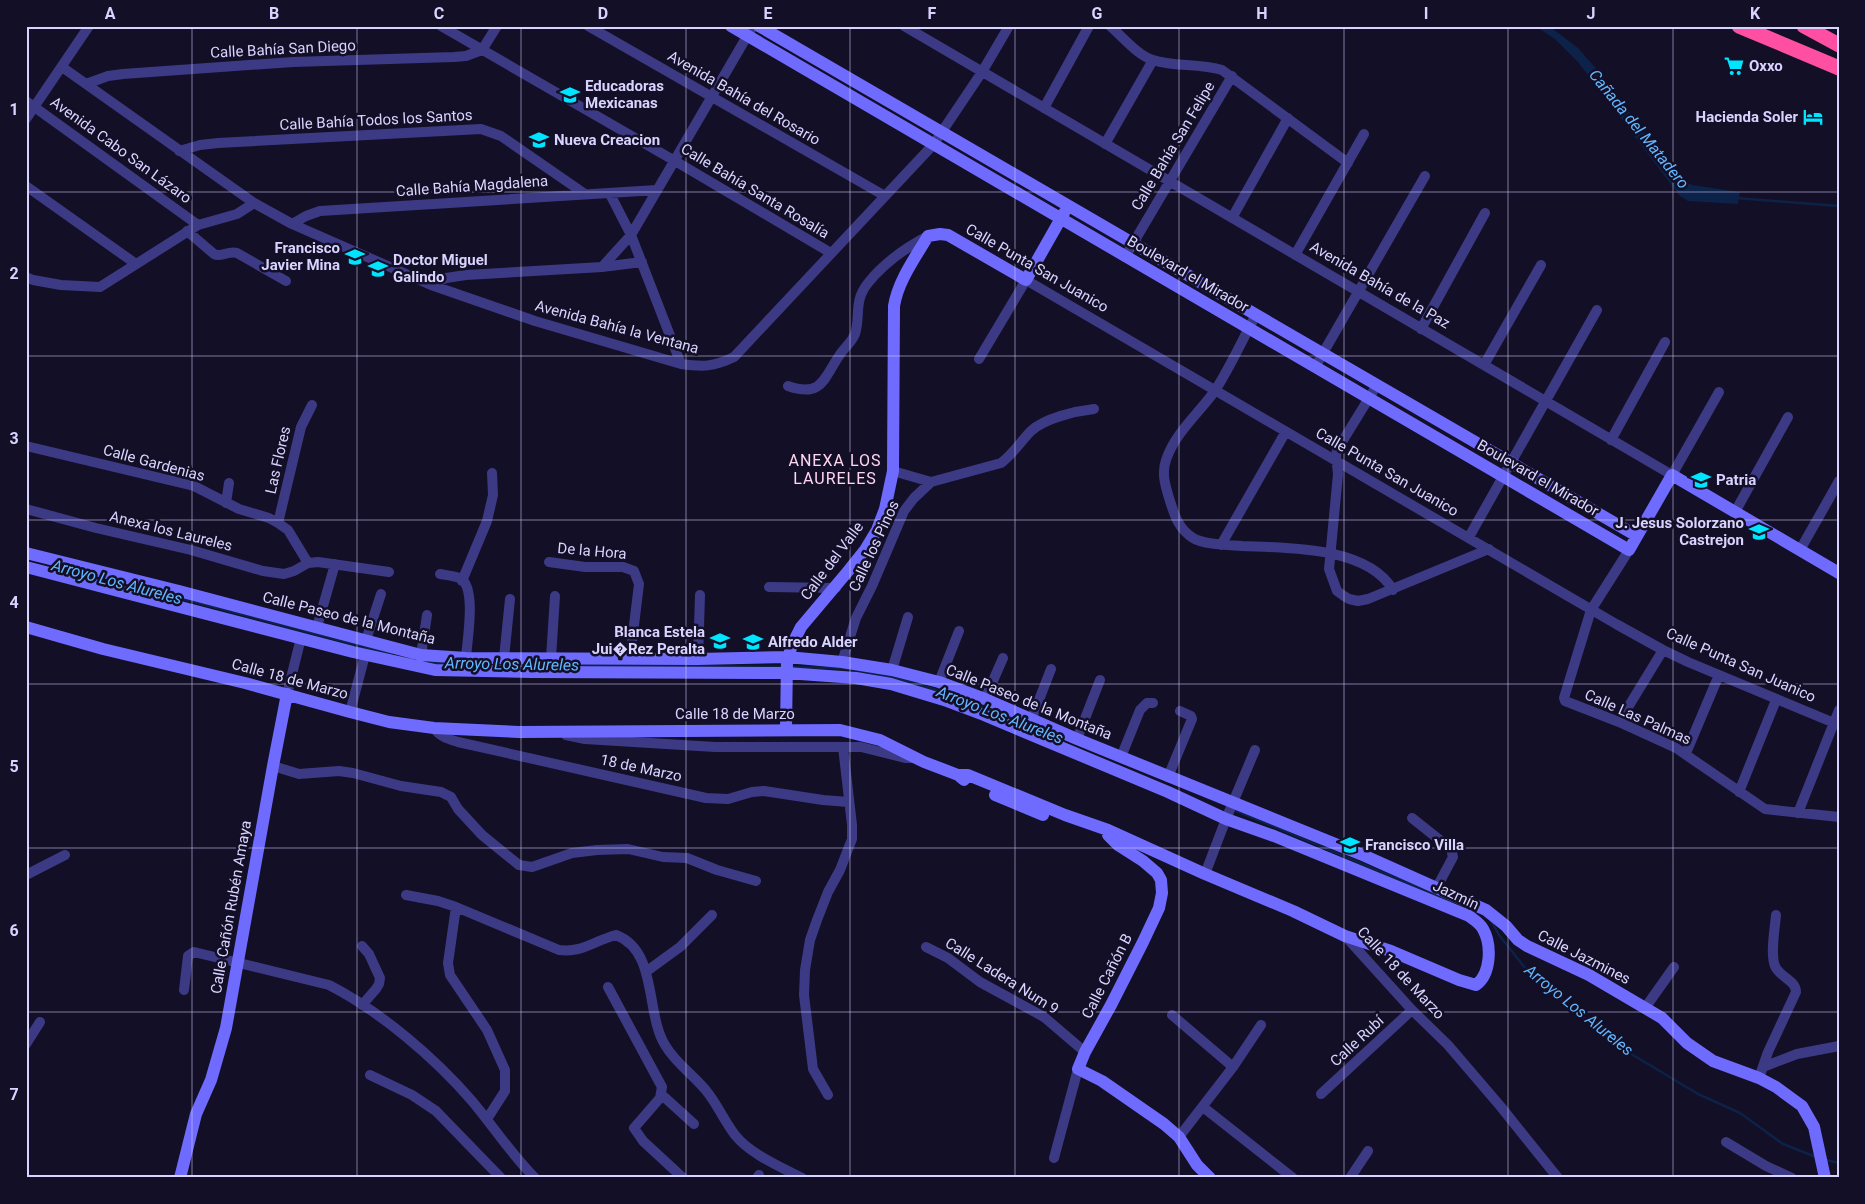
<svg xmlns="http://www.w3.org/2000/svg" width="1865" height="1204" font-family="Roboto,sans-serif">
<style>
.water{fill:#0c2248}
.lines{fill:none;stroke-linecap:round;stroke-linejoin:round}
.stream{stroke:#0c2248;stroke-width:2.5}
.street{stroke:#3d3a85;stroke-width:10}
.secondary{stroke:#6f6bff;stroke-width:12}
.highway{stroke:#ff4fa3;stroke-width:15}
.grid{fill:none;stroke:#d9d4ff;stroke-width:1;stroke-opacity:0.55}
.labels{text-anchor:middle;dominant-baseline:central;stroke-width:5;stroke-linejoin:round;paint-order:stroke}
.street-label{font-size:15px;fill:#d9d4ff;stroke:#130f26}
.poi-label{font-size:15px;font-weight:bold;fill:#d9d4ff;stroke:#130f26;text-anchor:start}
.water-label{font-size:16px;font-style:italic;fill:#62b6ff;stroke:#130f26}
.neighbourhood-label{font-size:16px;letter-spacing:1px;fill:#ffd6f0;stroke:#130f26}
.neatline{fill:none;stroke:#d9d4ff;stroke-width:2}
.grid-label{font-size:16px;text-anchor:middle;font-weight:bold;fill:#d9d4ff}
</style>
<rect width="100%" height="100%" fill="#130f26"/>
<path class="water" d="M1535,26H1549L1578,48L1600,73L1678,177L1692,185L1740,192L1738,204L1688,201L1680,196L1578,62L1555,39Z"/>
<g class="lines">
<path class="stream" d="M1736,198L1839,206
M145,589L391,654
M431,663L450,664
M513,665L782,667
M790,667C809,668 829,667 848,669C913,677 973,703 1033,727
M1232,809L1453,902
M1491,921L1499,935L1529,973L1618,1046L1698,1094L1740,1113L1783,1144L1816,1157
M1826,1160L1839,1163"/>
<path class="street" d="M441,26L675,161L831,253
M588,26L885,196
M904,26L1672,475L1719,392
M1110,26C1123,37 1137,55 1153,60C1173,67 1199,63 1222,70L1348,163
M482,50L497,26
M62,67L254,203L292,224L431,285L535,321L681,364C703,367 713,367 734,357L933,145L982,72L1009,26
M86,84L108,76L123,74L293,62L454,57L466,56L482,50
M26,101L198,225
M1044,108L1089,26
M26,119L89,26
M1105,144L1153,60
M179,151L200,145L218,143L481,129L501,136L585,194
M26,186L136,264
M610,194L631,235L681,364
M1232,218L1288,118
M292,224L306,216L320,211L657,190
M187,231L214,254C222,258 228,250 237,253L286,281
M1295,255L1364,134
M1125,257L1232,76
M602,267L631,235L753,26
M26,277L33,280L61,285L100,287L198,225L237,214L254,203
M431,285L446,278L466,275L602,267L642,262
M1256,315C1243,338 1229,370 1214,392C1198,414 1175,433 1166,460C1161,474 1166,488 1170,501C1175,517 1179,529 1193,538C1204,545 1229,545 1242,546C1287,548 1367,546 1393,590
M1421,329L1485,213
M979,359L1026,280L1616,624L1663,650L1688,662L1839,725
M1484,365L1541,265
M1315,367L1425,176
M1377,385L1337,450L1336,456L1338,474L1329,569L1337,591L1344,596L1349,599L1358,601L1368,599L1489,549
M788,386C822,398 824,378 839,356C844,348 852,342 855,334C861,315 853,302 868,283C884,263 905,248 928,236
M1611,440L1665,342
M26,446L194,486L239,509L269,518L278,523L288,530L308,563
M893,471L931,482
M226,503L229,483
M26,509L96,528L191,550L263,571L284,574L294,571L308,563L318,562L389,572
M1735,512L1788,417
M278,523L301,427L312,405
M1469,537L1597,310
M1221,545L1285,433
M1629,550L1591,610L1564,698L1565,701L1619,722L1676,748L1765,809L1839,817
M1800,550L1839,481
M549,562L585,567H623L634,571L639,584L630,658
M440,574C446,575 454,576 460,578C477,587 467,641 466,658
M462,581L487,521L493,495L492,473
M769,587L836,588
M317,627L335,564
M366,640L381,594
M421,655L427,615
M504,658L510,599
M551,658L555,596
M698,659L700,595
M842,662L856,618L872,586L904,511L914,498L931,482L1001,463C1013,454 1021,441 1031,431C1045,418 1076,411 1094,409
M892,670L908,617
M939,682L959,631
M287,694L301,638
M985,699L1003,658
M350,712L365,655
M1032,718L1051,669
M1619,722L1663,650
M434,728C440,737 448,739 458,742L706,798L728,799L752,792L764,791L823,800L848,802
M566,735L585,739L715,747H861L905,758H912
M1077,739L1100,680
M1686,753L1719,675
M1121,757L1140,710L1147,703H1153
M273,766L299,774L339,771L353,773L401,786L441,792L451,797L458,809L482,835L519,865L532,867L572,853L597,850L628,849L663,857L687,858L717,870L756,881
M1168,777L1192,719L1191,716L1180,711
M1739,792L1776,700
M1798,813L1839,710
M1412,818L1451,849L1453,857L1437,887
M1205,874L1226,819L1255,750
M26,875L65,855
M406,895L438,901L456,907L559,950C583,953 593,941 616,935C658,951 645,1012 665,1045C676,1064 695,1076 708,1093C718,1106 725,1122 735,1135C750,1154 781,1167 802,1178
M456,907L448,963L450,975L487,1030L505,1070V1091L487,1119
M1346,937L1412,1010L1448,1045L1501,1107L1558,1178
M926,947L948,958L980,982L1044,1017L1085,1052
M647,971L680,947L712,915
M608,987L662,1087L660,1098L634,1128L643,1141L683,1178
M184,990L188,956L194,952L329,985C380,1011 435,1058 472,1101C493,1126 511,1154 535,1178
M362,1005L376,989L379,984L380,978L369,954L362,946
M1645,1008L1674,967
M1172,1015L1233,1067
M26,1044L40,1022
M1763,1067L1797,1054L1839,1046
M370,1075L412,1095L436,1111L501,1178
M1759,1078L1768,1052L1796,992C1796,980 1779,977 1775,966C1770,954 1775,928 1776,915
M1321,1094L1412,1010
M662,1095L694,1124
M828,1095L813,1069L804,995L805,970L810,940L817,920L828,892L840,870L852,839V825L843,747
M1203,1107L1293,1178
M1179,1137L1233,1067L1261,1025
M1726,1142L1766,1166L1792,1178
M1054,1158L1078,1069
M757,1178L759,1175
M1350,1178L1368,1151"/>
<path class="secondary" d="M731,26L1629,550L1672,475L1839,573
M759,26L1637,536
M26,553L179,591L421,655L466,658L698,659L787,657L842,662L892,670L939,682L985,699L1077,739L1365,856L1486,910L1506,926L1518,940L1527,946L1589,975L1662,1018L1687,1043L1713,1061L1759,1078L1776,1087L1802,1106L1814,1127L1825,1178
M26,567L353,652L435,670L532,672L786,673L856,678L891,684L944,700L984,715L1168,792L1226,819L1274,836L1469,916C1474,920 1480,923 1483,929C1492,945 1491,974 1476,985L1459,980L1391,951L1345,936L1293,911L1205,874L1108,830L1065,815L968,775H958
M26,627L103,649L245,683L350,712L389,722L434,728L519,732L840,730L880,740L924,762L958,775L964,780
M786,729L787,661L792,645L801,627L849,570L865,550L877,530L885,509L893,471L894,306C898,281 915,258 928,236L940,234L948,235L1026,280L1064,213
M995,795L1043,815
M1108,832V835L1118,845L1143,861L1157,873L1161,880L1162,893L1159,908L1143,942L1111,1005L1085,1052L1078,1069L1102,1081L1164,1124L1179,1137L1197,1165L1210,1178
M180,1178L196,1114L211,1080L226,1028L273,766L287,694"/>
<path class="highway" d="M1739,26L1839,68
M1804,26L1839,45"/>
</g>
<path class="grid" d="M192,26V1178M357,26V1178M521,26V1178M686,26V1178M850,26V1178M1015,26V1178M1179,26V1178M1344,26V1178M1508,26V1178M1673,26V1178M26,192H1839M26,356H1839M26,520H1839M26,684H1839M26,848H1839M26,1012H1839"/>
<defs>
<symbol id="supermarket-bare" viewBox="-9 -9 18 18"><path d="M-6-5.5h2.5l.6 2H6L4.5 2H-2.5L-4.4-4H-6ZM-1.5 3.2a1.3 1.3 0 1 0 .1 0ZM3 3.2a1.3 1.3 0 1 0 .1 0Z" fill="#00e5ff" stroke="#130f26" stroke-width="2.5" paint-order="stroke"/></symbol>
<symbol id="school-bare" viewBox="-9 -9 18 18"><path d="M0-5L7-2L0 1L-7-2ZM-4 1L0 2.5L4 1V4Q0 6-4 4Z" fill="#00e5ff" stroke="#130f26" stroke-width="2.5" paint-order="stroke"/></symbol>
<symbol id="hotel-bare" viewBox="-9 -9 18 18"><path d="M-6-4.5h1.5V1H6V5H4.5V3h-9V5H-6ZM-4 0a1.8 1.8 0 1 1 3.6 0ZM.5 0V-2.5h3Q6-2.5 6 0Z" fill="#00e5ff" stroke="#130f26" stroke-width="2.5" paint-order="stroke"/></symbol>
</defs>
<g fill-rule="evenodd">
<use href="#supermarket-bare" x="1720" y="52" width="28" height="28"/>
<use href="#school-bare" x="556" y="81" width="28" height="28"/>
<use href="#hotel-bare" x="1799" y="103" width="28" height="28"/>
<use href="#school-bare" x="525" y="126" width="28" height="28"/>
<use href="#school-bare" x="341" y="243" width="28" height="28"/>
<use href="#school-bare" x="364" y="255" width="28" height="28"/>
<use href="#school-bare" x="1687" y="466" width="28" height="28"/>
<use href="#school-bare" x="1745" y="518" width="28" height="28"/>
<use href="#school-bare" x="706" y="627" width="28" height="28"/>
<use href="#school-bare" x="739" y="628" width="28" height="28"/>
<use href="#school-bare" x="1336" y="831" width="28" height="28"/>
</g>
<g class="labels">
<g class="street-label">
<text transform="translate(283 49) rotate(-3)">Calle Bahía San Diego</text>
<text transform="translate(744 98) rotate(30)">Avenida Bahía del Rosario</text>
<text transform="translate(376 120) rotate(-3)">Calle Bahía Todos los Santos</text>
<text transform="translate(1173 146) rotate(-59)">Calle Bahía San Felipe</text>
<text transform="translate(121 150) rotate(36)">Avenida Cabo San Lázaro</text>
<text transform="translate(472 186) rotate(-4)">Calle Bahía Magdalena</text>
<text transform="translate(755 191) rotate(31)">Calle Bahía Santa Rosalía</text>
<text transform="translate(1037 268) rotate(30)">Calle Punta San Juanico</text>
<text transform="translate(1188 274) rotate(30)">Boulevard el Mirador</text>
<text transform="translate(1380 285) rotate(30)">Avenida Bahía de la Paz</text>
<text transform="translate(617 327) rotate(15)">Avenida Bahía la Ventana</text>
<text transform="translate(278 460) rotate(-77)">Las Flores</text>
<text transform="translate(154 463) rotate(15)">Calle Gardenias</text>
<text transform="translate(1387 472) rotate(30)">Calle Punta San Juanico</text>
<text transform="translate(1538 478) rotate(30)">Boulevard el Mirador</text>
<text transform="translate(171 531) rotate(14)">Anexa los Laureles</text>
<text transform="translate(874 546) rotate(-65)">Calle los Pinos</text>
<text transform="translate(592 551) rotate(5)">De la Hora</text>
<text transform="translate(832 561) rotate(-53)">Calle del Valle</text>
<text transform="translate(349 618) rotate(14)">Calle Paseo de la Montaña</text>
<text transform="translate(1741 665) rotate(24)">Calle Punta San Juanico</text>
<text transform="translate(290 679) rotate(15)">Calle 18 de Marzo</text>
<text transform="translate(1029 702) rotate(22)">Calle Paseo de la Montaña</text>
<text x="735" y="714">Calle 18 de Marzo</text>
<text transform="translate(1638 717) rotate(24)">Calle Las Palmas</text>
<text transform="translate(641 768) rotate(12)">18 de Marzo</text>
<text transform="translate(1456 895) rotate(25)">Jazmín</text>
<text transform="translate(231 907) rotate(-80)">Calle Cañón Rubén Amaya</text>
<text transform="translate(1584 957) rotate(27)">Calle Jazmines</text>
<text transform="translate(1401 973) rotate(47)">Calle 18 de Marzo</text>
<text transform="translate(1002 976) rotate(32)">Calle Ladera Num 9</text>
<text transform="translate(1107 976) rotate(-63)">Calle Cañón B</text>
<text transform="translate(1357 1041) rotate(-43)">Calle Rubí</text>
</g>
<g class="poi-label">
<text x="1749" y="66">Oxxo</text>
<text x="585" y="86">Educadoras<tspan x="585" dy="17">Mexicanas</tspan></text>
<text x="1798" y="117" text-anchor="end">Hacienda Soler</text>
<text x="554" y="140">Nueva Creacion</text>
<text x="340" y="248" text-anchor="end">Francisco<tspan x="340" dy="17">Javier Mina</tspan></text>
<text x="393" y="260">Doctor Miguel<tspan x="393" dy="17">Galindo</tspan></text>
<text x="1716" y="480">Patria</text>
<text x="1744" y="523" text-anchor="end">J. Jesus Solorzano<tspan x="1744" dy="17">Castrejon</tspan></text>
<text x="705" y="632" text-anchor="end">Blanca Estela<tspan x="705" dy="17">Jui�Rez Peralta</tspan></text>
<text x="768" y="642">Alfredo Alder</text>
<text x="1365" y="845">Francisco Villa</text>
</g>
<g class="water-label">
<text transform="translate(1639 129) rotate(51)">Cañada del Matadero</text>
<text transform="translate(117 582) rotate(15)">Arroyo Los Alureles</text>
<text transform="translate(512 664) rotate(1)">Arroyo Los Alureles</text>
<text transform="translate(1000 715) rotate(21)">Arroyo Los Alureles</text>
<text transform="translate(1579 1010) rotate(39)">Arroyo Los Alureles</text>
</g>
<g class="neighbourhood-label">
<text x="835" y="460">ANEXA LOS<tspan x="835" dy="18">LAURELES</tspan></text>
</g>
</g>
<rect width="1865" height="1204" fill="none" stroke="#130f26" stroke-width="55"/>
<rect x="28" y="28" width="1810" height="1148" class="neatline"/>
<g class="grid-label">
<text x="110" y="19">A</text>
<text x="274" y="19">B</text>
<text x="439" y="19">C</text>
<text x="603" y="19">D</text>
<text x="768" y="19">E</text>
<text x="932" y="19">F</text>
<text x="1097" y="19">G</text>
<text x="1262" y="19">H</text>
<text x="1426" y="19">I</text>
<text x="1591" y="19">J</text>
<text x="1755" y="19">K</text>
<text x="14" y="115">1</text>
<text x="14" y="279">2</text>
<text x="14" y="444">3</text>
<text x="14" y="608">4</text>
<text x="14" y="772">5</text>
<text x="14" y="936">6</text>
<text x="14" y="1100">7</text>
</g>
</svg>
